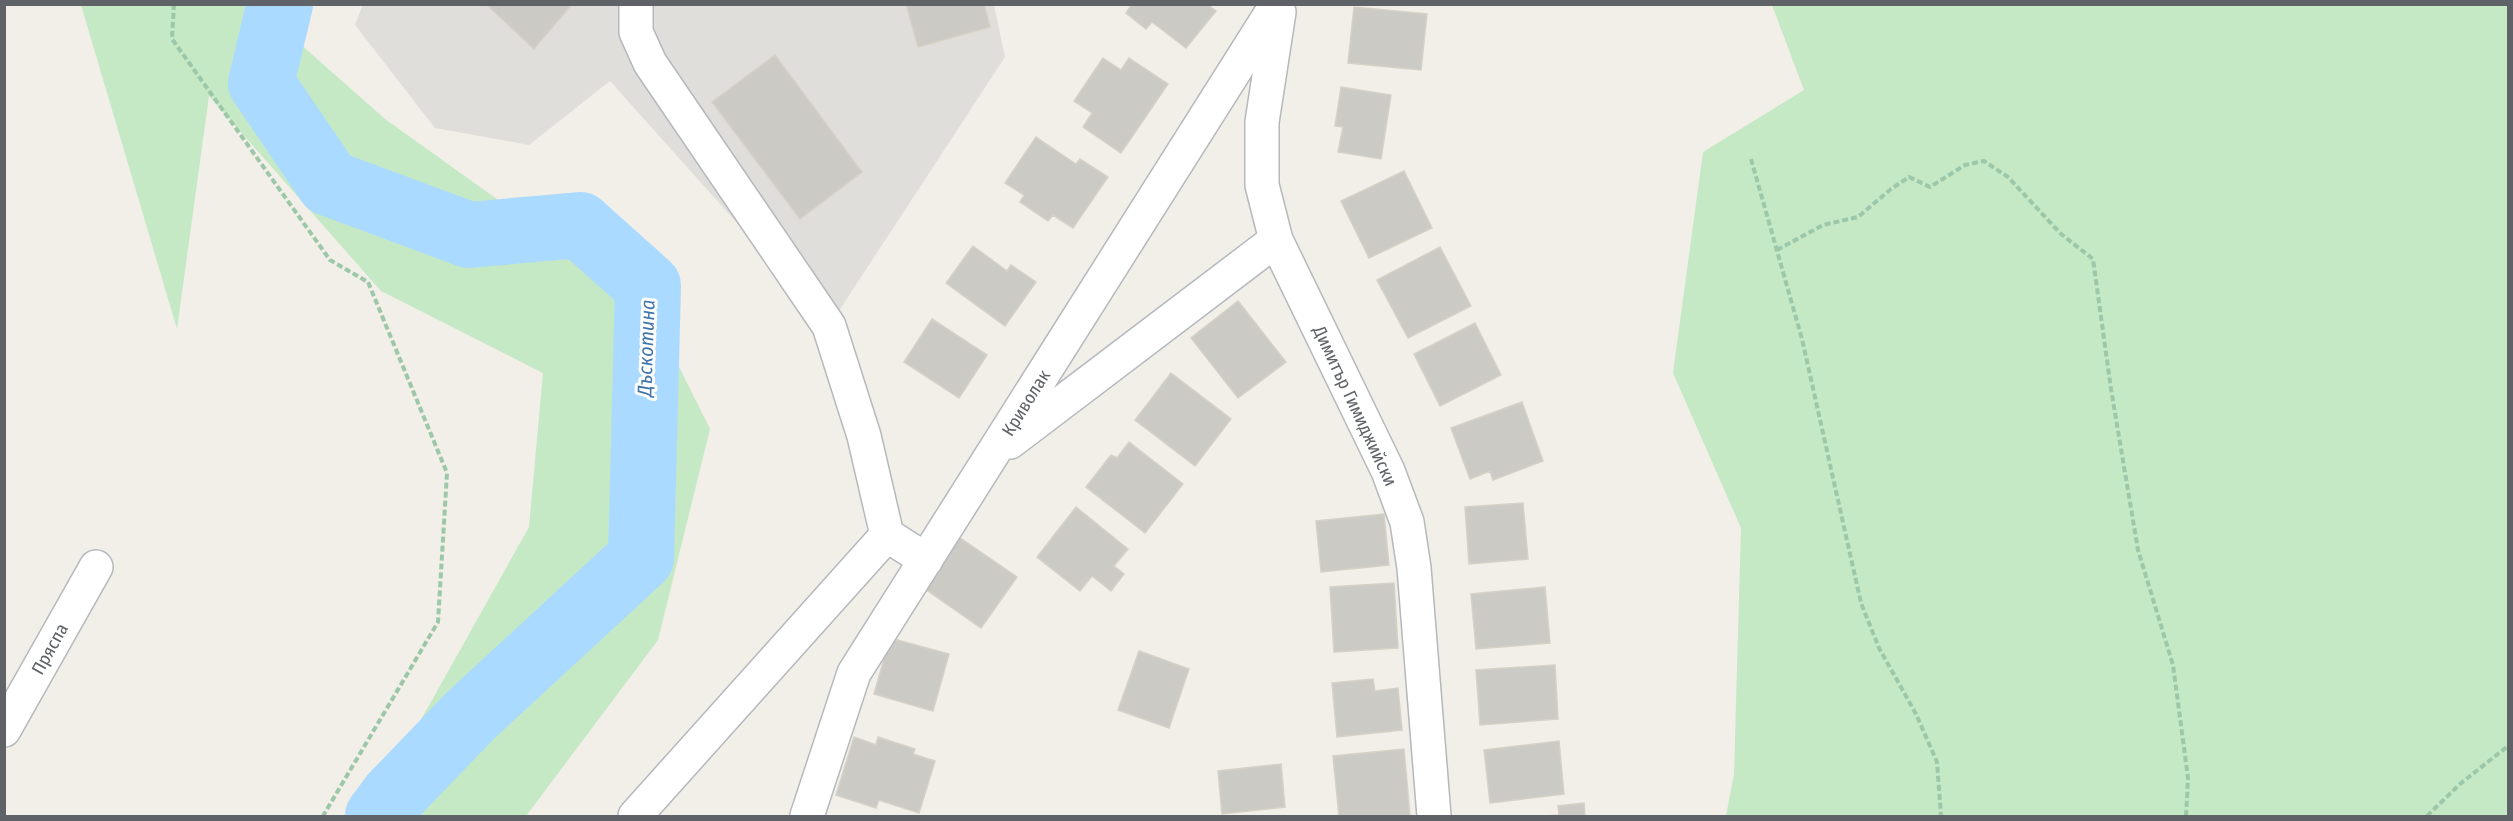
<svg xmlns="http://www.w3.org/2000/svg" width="2513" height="821" font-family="'Fira Sans Condensed',sans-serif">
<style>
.industrial{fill:#e0deda}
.green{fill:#c5e8c5}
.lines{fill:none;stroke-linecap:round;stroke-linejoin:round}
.river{stroke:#aadaff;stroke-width:66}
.building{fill:#cccac5;stroke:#d6d1c6;stroke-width:1.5}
.minor-casing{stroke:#b5b8bc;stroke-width:36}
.path{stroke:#9cc7a9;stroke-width:4;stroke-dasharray:6 3;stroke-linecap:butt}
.minor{stroke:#fff;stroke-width:33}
.labels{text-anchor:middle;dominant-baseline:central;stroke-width:6;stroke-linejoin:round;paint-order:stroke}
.street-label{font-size:18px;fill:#5f6368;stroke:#fff}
.water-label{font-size:20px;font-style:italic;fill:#4174aa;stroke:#fff}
</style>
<rect width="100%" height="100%" fill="#f1efe8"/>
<path class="industrial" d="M363,4L994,5L1005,57L829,326L610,81L529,145L435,128L355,25Z"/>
<path class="green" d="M81,5H269L264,12L385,119L650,309L710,429L658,640L526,816H367L529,527L543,373L381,291L209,96L177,329Z
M1772,5H2508V816H1726L1734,774L1741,528L1673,373L1703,152L1804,90Z"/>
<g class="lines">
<path class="river" d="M280,4L261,83L329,183L469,235L580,225L648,286L641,558L471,715L393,796L378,816"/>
</g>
<path class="building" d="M486,4H572L534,49Z
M906,4H984L990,27L918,47Z
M1132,4H1207L1216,11L1186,48L1152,22L1146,29L1126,13Z
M1354,7L1427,14L1421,70L1348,63Z
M775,55L862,172L800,219L712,102Z
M1103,58L1121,70L1129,58L1168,84L1121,153L1083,127L1092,113L1074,101Z
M1341,87L1391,95L1381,159L1338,152L1343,127L1335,126Z
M1036,137L1076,164L1080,159L1108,177L1073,228L1053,215L1048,221L1020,202L1024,195L1005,183Z
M1404,171L1432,228L1369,258L1341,201Z
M973,246L1007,271L1011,265L1036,282L1005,326L946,283Z
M1440,247L1471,306L1408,338L1377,280Z
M1238,301L1286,362L1238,398L1191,338Z
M932,319L987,355L959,398L904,362Z
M1475,323L1501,375L1440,406L1414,354Z
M1171,373L1231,419L1195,466L1135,420Z
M1522,402L1543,461L1493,480L1490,471L1470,479L1451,428Z
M1129,442L1183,484L1145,533L1086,487L1111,455L1117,458Z
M1523,503L1528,559L1469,564L1465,507Z
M1076,507L1128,549L1114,566L1124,574L1111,591L1092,576L1080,591L1037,557Z
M1384,514L1389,565L1321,572L1316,521Z
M953,533L1017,577L981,628L918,584Z
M1394,583L1398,648L1334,652L1330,587Z
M1545,587L1550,643L1476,649L1471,594Z
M890,638L949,654L933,711L874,694Z
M1139,651L1189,669L1169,728L1118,710Z
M1555,665L1558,719L1480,725L1476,670Z
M1373,679L1375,691L1398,688L1402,730L1337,737L1332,683Z
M854,737L876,745L878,737L915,749L913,754L935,761L919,813L879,800L876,808L836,795Z
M1559,741L1564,794L1490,803L1484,750Z
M1404,749L1410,816H1339L1333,756Z
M1281,764L1285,807L1222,814L1218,771Z
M1584,803L1585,816H1543L1559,815L1558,806Z"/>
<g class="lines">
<defs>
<path id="minor" d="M636,4V32L650,63L829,326L864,436L887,535L926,560
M1279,12L1262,122V185L1276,240L1388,471L1407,522L1414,568L1434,816
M1010,442L1276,240
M4,730L96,567
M635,816L887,535
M807,816L854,673L1277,4"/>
</defs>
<use href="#minor" class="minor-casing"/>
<path class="path" d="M174,4L172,39L330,260L368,282L447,473L438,622L323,816
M1751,159L1802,339L1861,603L1879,648L1916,714L1937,762L1941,816
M1777,250L1823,225L1858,217L1891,189L1909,177L1930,187L1965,165L1984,161L2008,177L2061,234L2093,259L2111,389L2138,550L2173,665L2188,778L2186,816
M2427,816L2460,784L2508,746"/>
<use href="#minor" class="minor"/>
</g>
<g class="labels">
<g class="street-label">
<text transform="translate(1026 403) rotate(-58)">Криволак</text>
<text transform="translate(1355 406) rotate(65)">Димитър Гимиджийски</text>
<text transform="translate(50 649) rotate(-61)">Пряспа</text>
</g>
<g class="water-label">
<text transform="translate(646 348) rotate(-88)">Дъскотина</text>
</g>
</g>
<rect width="2513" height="821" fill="none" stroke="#5f6368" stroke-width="12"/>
</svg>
